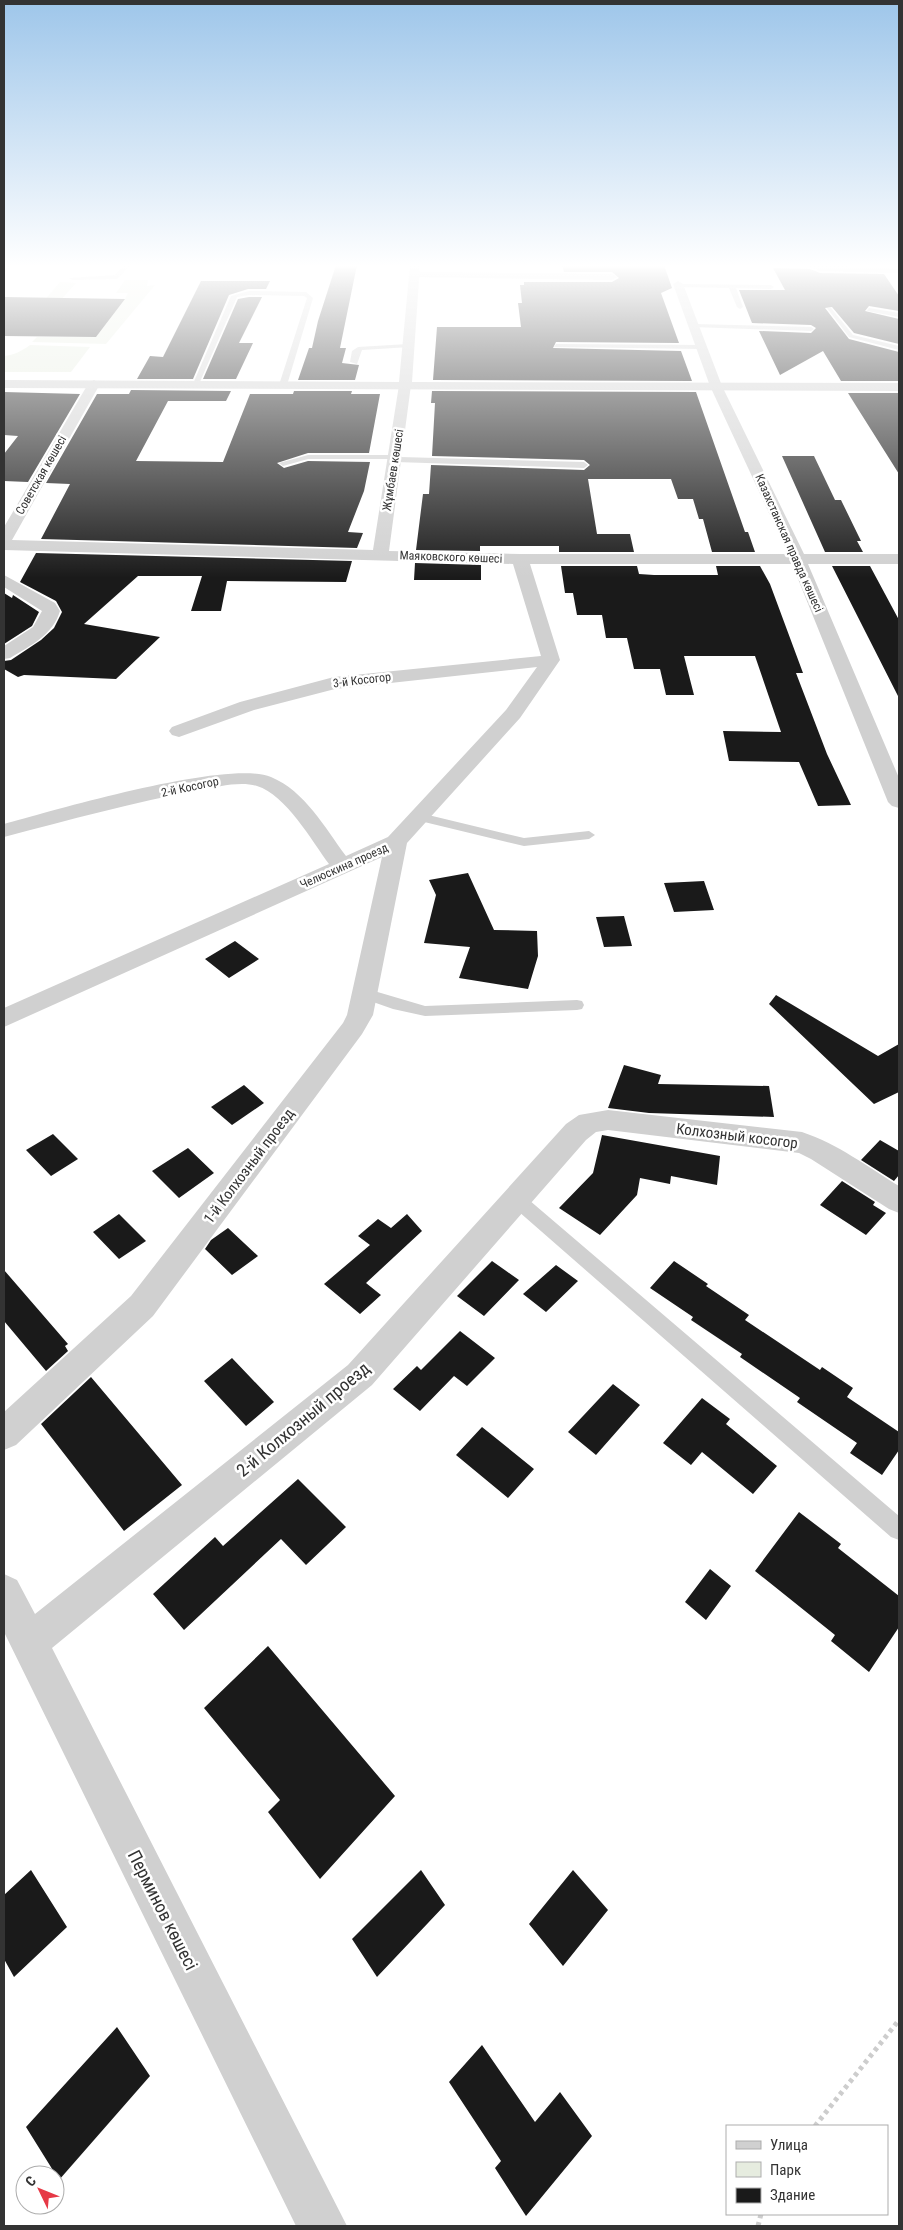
<svg xmlns="http://www.w3.org/2000/svg" width="903" height="2230" font-family="'Roboto Condensed',sans-serif">
<style>
.green{fill:#e6ecdf}
.building{fill:#1a1a1a}
.lines{fill:none;stroke-linecap:round;stroke-linejoin:round}
.path{stroke:#cdcdcd;stroke-width:5;stroke-dasharray:4 4;stroke-linecap:butt}
.service{fill:#d0d0d0;fill-rule:evenodd}
.minor{fill:#d0d0d0;fill-rule:evenodd}
.tertiary{fill:#d0d0d0;fill-rule:evenodd}
.labels{text-anchor:middle;dominant-baseline:central;stroke-width:5;stroke-linejoin:round;paint-order:stroke}
.far-street-label{font-size:12px;fill:#333;stroke:#fff}
.street-label{font-size:15px;fill:#333;stroke:#fff}
.near-street-label{font-size:18px;fill:#333;stroke:#fff}
</style>
<rect width="100%" height="100%" fill="#fff"/>
<path class="green" d="M125,280H148L147,286L155,285L106,344L32,342L37,337H96L125,299L128,293H116Z
M60,282L76,283L59,302H43Z
M30,345L90,347L71,372H4V356C14,355 22,351 30,345Z"/>
<path class="building" d="M336,265H357L340,348H346L342,363L359,365L355,380H298L309,348H312L318,321Z
M562,265H664L672,288L661,293L679,343L556,342L553,348L681,351L692,381L433,380L437,327H521L518,303H522L520,285H524V282H612L619,278L612,272H564Z
M773,268L810,269L820,273L884,274L899,296V311L869,306L865,311L899,319V344L854,333L832,307L825,308L849,339L899,352V381H841L823,351L780,375L759,331L811,333L816,328L811,325L752,323L739,290H785Z
M201,281H270L266,289H248L229,295L193,379H137L150,356L163,357Z
M4,297L125,299L96,337L4,336Z
M249,297H262L239,343H253L236,379H203L238,299Z
M131,390L231,391L226,401H168L136,461L223,462L250,394H293L294,391H352L351,394H380L369,453H308L277,463L284,468L308,461L370,462L364,491L348,532L363,533L357,548L41,539L70,484L46,483L97,394H129Z
M432,391L696,392L745,532H748L755,552H712L703,519H699L693,499H678L671,479H588L597,534H630L634,552H559V546H480V551L416,550L423,494H429L431,465L584,470L590,465L584,460L432,456L435,403H431Z
M4,392L80,394L28,482L4,481V454L18,436L4,435Z
M848,393H899V474L858,409Z
M782,456H814L835,500H841L861,541H857L863,552H825Z
M36,553L352,561L346,582L227,581L221,611H191L202,576H138L84,624L160,637L116,679L24,675L18,677L4,669V661L11,660L41,640L54,628L62,612L56,601L20,582Z
M415,563L481,565V580H414Z
M561,566H637L639,574L654,575H718L716,566H760L770,584L803,673H796L827,754L851,805L818,806L799,762L729,761L723,731L781,732L755,656H684L694,695H666L660,669H634L627,638H606L602,615H577L573,593H565Z
M832,566H870L899,620V698Z
M4,593L12,598L13,595L39,612L32,626L4,644Z
M468,873L494,930L537,931L538,956L528,989L459,978L470,947L424,943L436,895L429,880Z
M704,881L714,910L674,912L664,883Z
M624,916L632,946L604,947L596,917Z
M235,941L259,959L229,978L205,959Z
M776,995L878,1056L899,1044V1092L874,1104L769,1004Z
M624,1065L661,1075L658,1084L769,1086L774,1117L649,1113L608,1108Z
M244,1085L264,1103L232,1125L211,1107Z
M53,1134L78,1159L51,1176L26,1150Z
M602,1135L720,1156L717,1185L671,1176L670,1184L640,1178L637,1195L600,1235L559,1208L593,1173Z
M880,1140L899,1151V1175L894,1181L861,1160Z
M188,1148L214,1173L179,1198L152,1171Z
M842,1181L875,1202L873,1205L886,1213L866,1235L820,1205Z
M119,1214L146,1241L119,1259L93,1232Z
M407,1214L422,1231L366,1283L381,1295L360,1314L324,1284L370,1245L358,1236L378,1219L391,1228Z
M228,1228L258,1256L232,1275L205,1249L211,1240Z
M492,1261L519,1280L484,1316L457,1296Z
M674,1261L708,1284L706,1286L749,1315L745,1320L820,1370L822,1367L853,1388L847,1397L899,1432V1450L882,1475L850,1453L857,1443L797,1402L800,1398L740,1357L742,1354L691,1320L693,1317L650,1288Z
M556,1265L578,1281L546,1312L523,1294Z
M4,1270L68,1344L65,1346L68,1351L46,1371L4,1321Z
M460,1331L495,1358L467,1386L454,1376L420,1411L393,1389L417,1366L421,1370Z
M232,1358L274,1402L246,1426L204,1381Z
M91,1377L182,1485L124,1531L41,1424Z
M613,1384L640,1405L596,1455L568,1432Z
M702,1398L730,1419L726,1424L777,1466L753,1494L702,1452L691,1465L663,1443Z
M482,1427L534,1469L508,1498L456,1455Z
M298,1479L346,1527L306,1565L281,1539L184,1630L153,1594L215,1537L223,1546Z
M799,1512L841,1544L838,1548L899,1596V1627L869,1672L831,1641L835,1635L755,1571Z
M710,1569L731,1586L706,1620L685,1602Z
M268,1646L395,1796L320,1879L268,1812L280,1800L204,1708Z
M31,1870L67,1927L14,1977L4,1959V1895Z
M421,1870L445,1905L377,1977L352,1939Z
M573,1870L608,1910L563,1966L529,1924Z
M117,2027L150,2076L59,2180L26,2127Z
M482,2045L535,2122L560,2092L592,2136L526,2216L495,2168L501,2161L449,2082Z"/>
<g class="lines">
<path class="path" d="M815,2126L899,2020
M758,2226L761,2214"/>
<path class="service" d="M6,265H12L4,273V267Z
M124,265H131L117,279L72,280L69,278L115,275Z
M807,265L899,269V273L820,271Z
M679,284L771,285L774,287L771,289L736,288L743,307L740,309L737,307L729,288L677,287Z
M249,291L306,292L313,298L287,385L283,387L279,385L307,298L304,296L249,295L237,297L199,384L192,386L231,296Z
M827,308H831L853,335L899,346V350L849,337Z
M869,308L899,313V317L867,311Z
M694,324L811,327L814,329L811,331L692,327Z
M408,344L410,347L362,350L357,364L350,362L352,351L358,347Z
M556,344L702,345L705,347L702,349L554,347Z
M308,455H396L400,457L584,462L588,465L584,468L396,462L392,459H308L283,466L279,463Z
M420,813L524,838L589,831L595,835L589,839L524,846L416,820L414,817Z
M364,988L425,1006L577,1000L582,1001L584,1005L582,1009L577,1010L425,1016L393,1009L359,997L357,993Z
M516,1192L522,1194L899,1516V1540L891,1537L510,1204L507,1199L510,1194Z"/>
<path class="minor" d="M415,272L612,274L617,277L612,280L411,277L410,275Z
M678,281L683,284L722,386L804,554H899V564H808L899,778V808L892,806L888,802L792,564H530L560,660L520,718L407,843L373,1015L362,1034L153,1316L16,1445L4,1450V1412L131,1296L343,1023L347,1015L382,857L4,1027V1008L329,864C312,841 286,795 257,786C240,781 217,787 200,790C134,802 69,820 4,837V824C55,810 228,759 271,777C305,791 325,828 346,856L388,837L506,710L537,667L335,689L254,710L179,737L172,735L169,731L172,727L240,702L334,677L541,656L513,564L4,550V527L88,384L94,380L100,384L12,540L373,550L399,385L405,381L411,385L389,551L520,554H788L710,386L673,284Z
M4,575L55,603L60,611C53,635 30,646 10,658L4,659V646L33,627L42,611L4,587Z
M608,1110L802,1132C838,1144 868,1167 899,1186V1213L889,1209L811,1159L799,1153L608,1130L596,1132L586,1140L372,1385L52,1648L347,2226H296L4,1632V1574L17,1580L35,1614L348,1365L566,1124L579,1115Z"/>
<path class="tertiary" d="M410,265H420L412,382L899,383V391L4,388V380L399,382Z"/>
</g>
<linearGradient id="sky" x2="0" y2="1"><stop stop-color="#9ec6ea"/><stop offset="0.46" stop-color="#fff"/><stop offset="1" stop-color="#fff" stop-opacity="0"/></linearGradient>
<rect width="903" height="578" fill="url(#sky)"/>
<g class="labels">
<g class="far-street-label">
<text transform="translate(393 470) rotate(-81)">Жұмбаев көшесі</text>
<text transform="translate(41 475) rotate(-60)">Советская көшесі</text>
<text transform="translate(789 543) rotate(66)">Казахстанская правда көшесі</text>
<text transform="translate(451 557) rotate(2)">Маяковского көшесі</text>
<text transform="translate(362 680) rotate(-7)">3-й Косогор</text>
<text transform="translate(190 787) rotate(-12)">2-й Косогор</text>
<text transform="translate(344 866) rotate(-24)">Челюскина проезд</text>
</g>
<g class="street-label">
<text transform="translate(737 1136) rotate(7)">Колхозный косогор</text>
<text transform="translate(249 1166) rotate(-53)">1-й Колхозный проезд</text>
</g>
<g class="near-street-label">
<text transform="translate(303 1419) rotate(-40)">2-й Колхозный проезд</text>
<text transform="translate(163 1910) rotate(63)">Перминов көшесі</text>
</g>
</g>
<rect width="903" height="2230" fill="none" stroke="#333333" stroke-width="10"/>
<rect x="726" y="2125" width="162" height="90" fill="#ffffff" stroke="#adadad"/>
<rect x="736" y="2141" width="25" height="8" fill="#d0d0d0" stroke="#adadad"/>
<text x="770" y="2150" font-size="15" fill="#333333">Улица</text>
<rect x="736" y="2162" width="25" height="15" fill="#e6ecdf" stroke="#adadad"/>
<text x="770" y="2175" font-size="15" fill="#333333">Парк</text>
<rect x="736" y="2188" width="25" height="15" fill="#1a1a1a" stroke="#adadad"/>
<text x="770" y="2200" font-size="15" fill="#333333">Здание</text>
<g transform="translate(40 2190) rotate(313)"><circle r="24" fill="#ffffff" stroke="#adadad"/>
<path d="M0-4L9 19L0 12L-9 19Z" fill="#e63946"/>
<text y="-8" font-size="14" font-weight="bold" text-anchor="middle" fill="#333333">С</text>
</g>
</svg>
